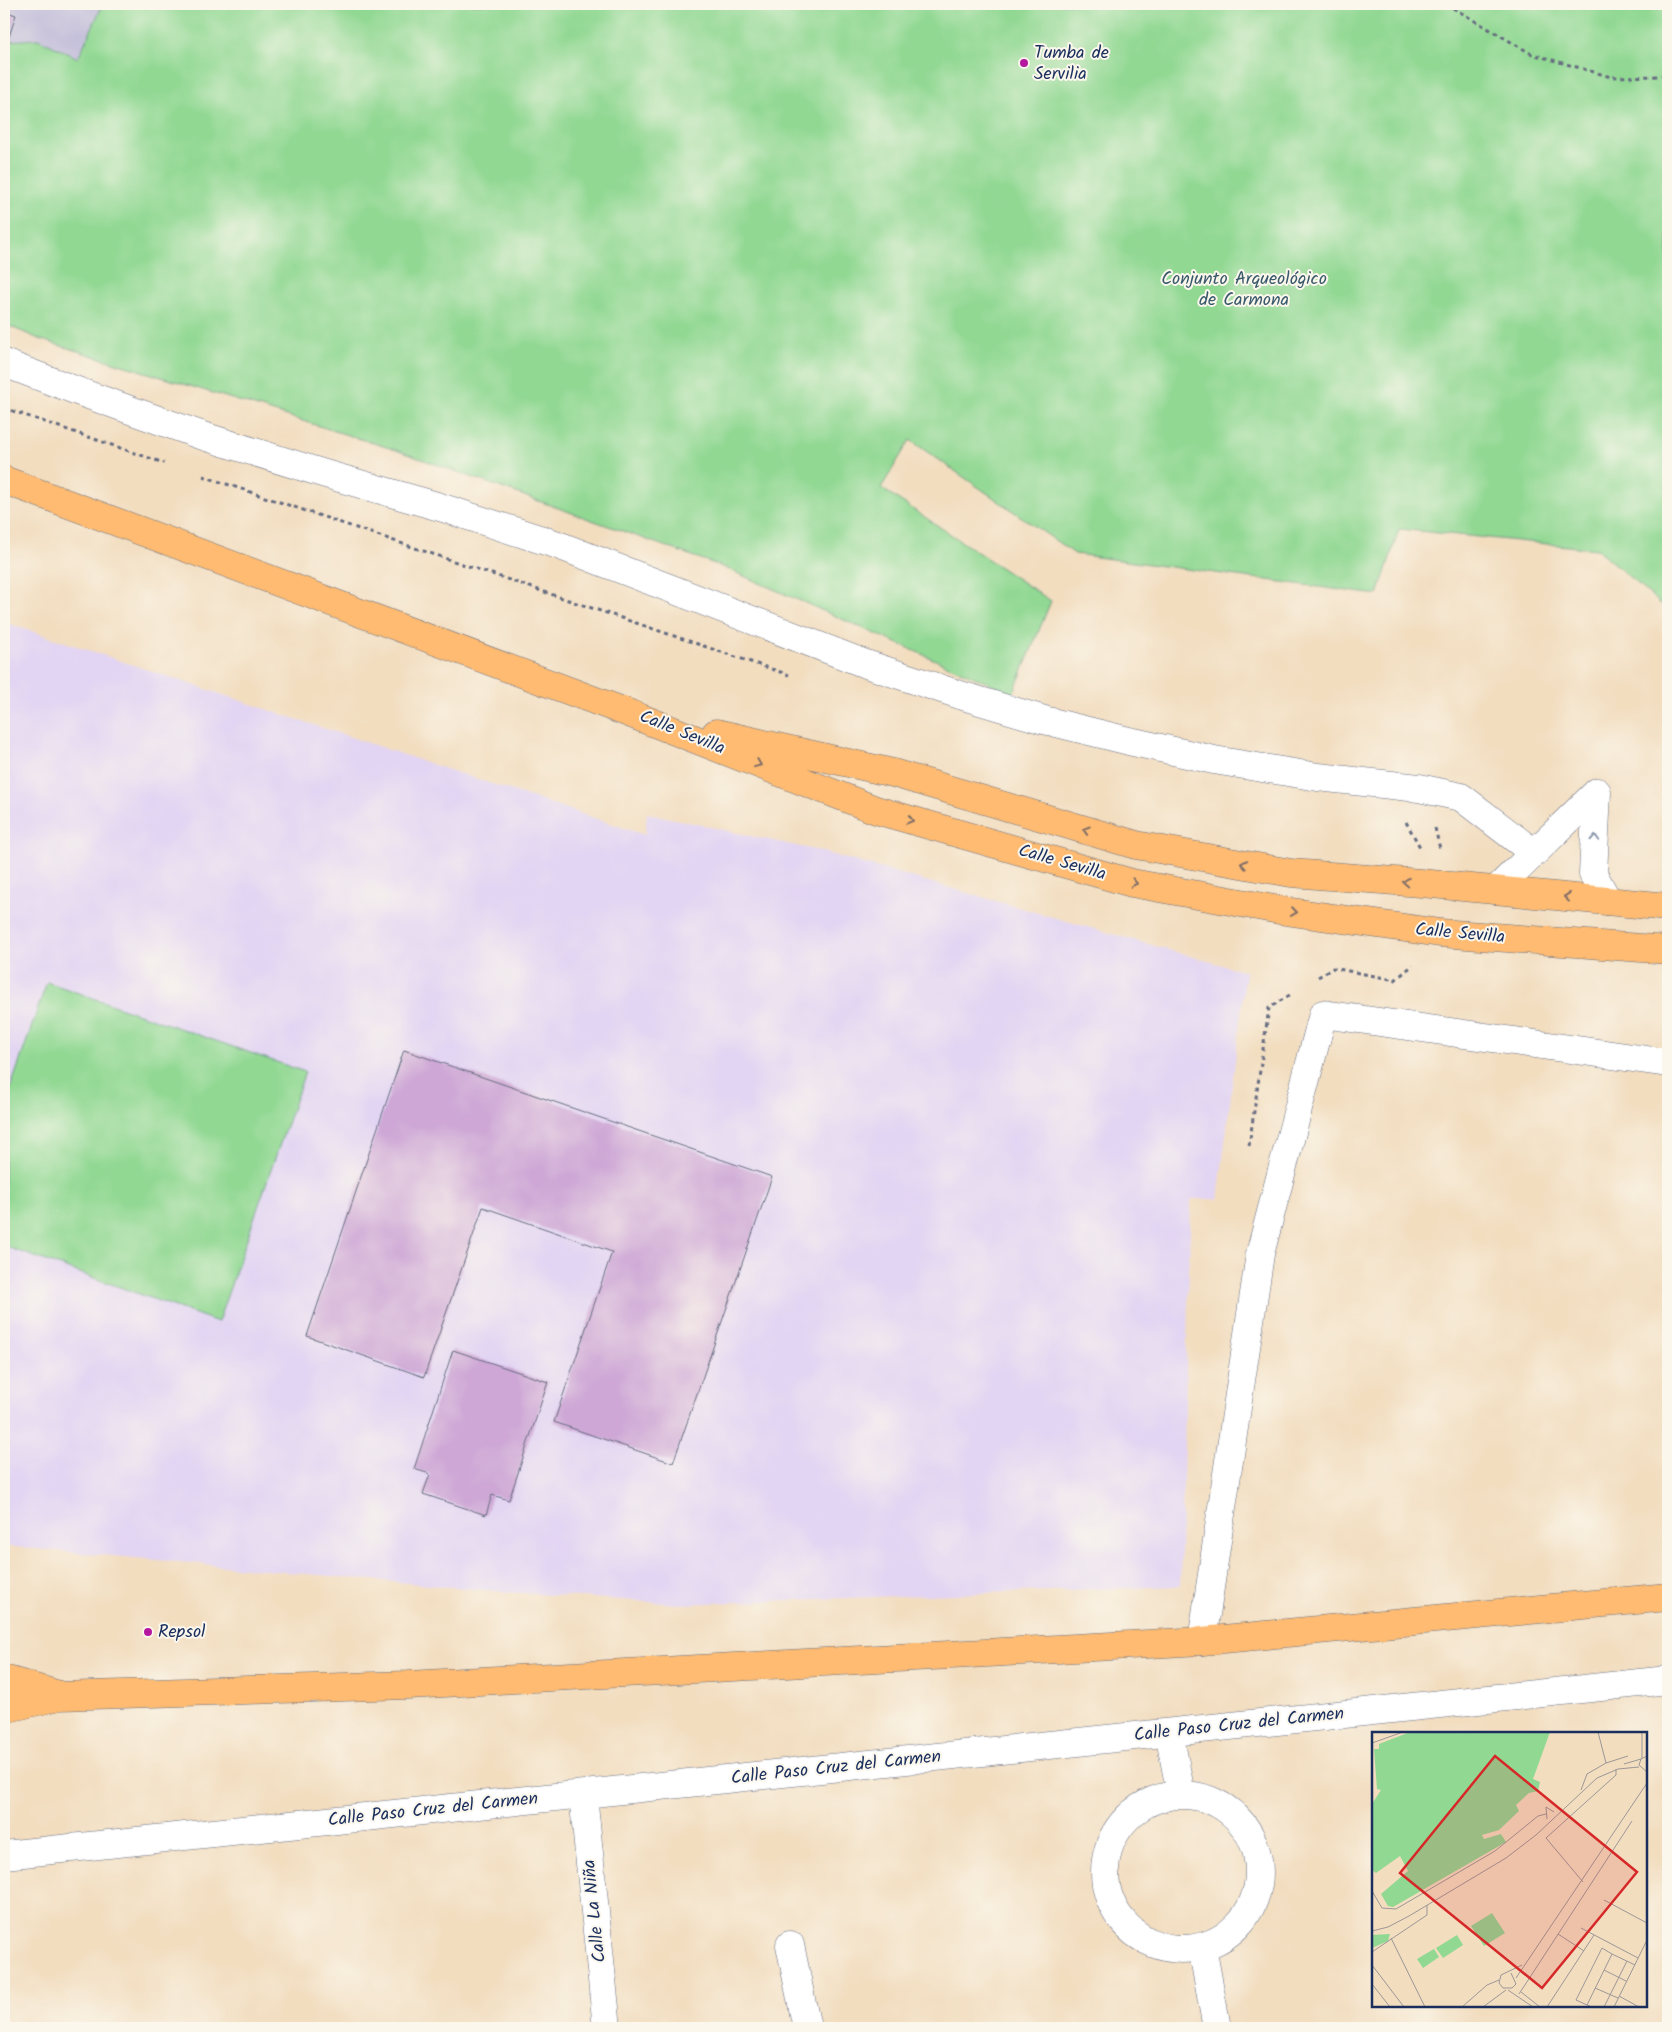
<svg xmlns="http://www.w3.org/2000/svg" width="1672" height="2032" font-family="Kalam,sans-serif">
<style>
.built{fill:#e2d4f3}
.industrial{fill:#c5c0da}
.green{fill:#91d893;stroke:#568478}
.building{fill:#cea7d6}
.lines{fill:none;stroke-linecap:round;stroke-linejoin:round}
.minor-casing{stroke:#666c80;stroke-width:29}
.major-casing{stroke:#666c80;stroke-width:29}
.highway-casing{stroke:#666c80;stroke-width:29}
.path{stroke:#666c80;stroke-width:3;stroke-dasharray:4 4;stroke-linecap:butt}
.minor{stroke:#fff;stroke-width:28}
.major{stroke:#febb71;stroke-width:28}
.highway{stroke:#febb71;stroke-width:28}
.oneway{stroke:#816e67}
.oneway2{stroke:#8d97ae}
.poi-dot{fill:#b5179e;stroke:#fbf7ec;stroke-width:2}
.labels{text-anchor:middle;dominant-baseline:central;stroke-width:4;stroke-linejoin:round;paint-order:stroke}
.poi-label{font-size:18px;fill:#1b2f5e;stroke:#fbf7ec;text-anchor:start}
.park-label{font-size:18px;fill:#38596b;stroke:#fbf7ec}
.street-label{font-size:18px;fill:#1b2f5e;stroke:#fbf7ec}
.inset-road{fill:none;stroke:#9c9798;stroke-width:1}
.view{fill:#d62828;fill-opacity:0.15;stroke:#d62828;stroke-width:2.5}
.inset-edge{fill:none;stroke:#1b2f5e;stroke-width:2.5}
</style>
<rect width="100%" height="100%" fill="#fbf7ec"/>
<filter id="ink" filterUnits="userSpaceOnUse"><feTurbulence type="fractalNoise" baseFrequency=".02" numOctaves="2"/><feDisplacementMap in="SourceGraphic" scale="10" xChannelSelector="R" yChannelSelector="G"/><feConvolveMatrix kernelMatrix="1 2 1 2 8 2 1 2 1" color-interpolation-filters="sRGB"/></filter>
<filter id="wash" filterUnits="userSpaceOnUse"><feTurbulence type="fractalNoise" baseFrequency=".0096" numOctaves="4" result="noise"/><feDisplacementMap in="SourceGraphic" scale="20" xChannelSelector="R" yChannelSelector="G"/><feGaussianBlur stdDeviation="1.12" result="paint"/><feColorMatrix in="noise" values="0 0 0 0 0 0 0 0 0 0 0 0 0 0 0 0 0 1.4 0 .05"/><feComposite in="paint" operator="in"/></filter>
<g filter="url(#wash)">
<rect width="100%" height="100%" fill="#f2ddbf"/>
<path class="built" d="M4,622L645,835L647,813L819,851L1246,972L1218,1199H1191L1180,1586L680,1604L506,1592L4,1546Z"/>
<path class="industrial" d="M4,4H103L78,58L38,39L8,41L4,53Z"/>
<path class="green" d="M103,4H1668V610L1597,549L1399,529L1378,595L1075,554L910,440L881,488L1051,601L1013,694L723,567L396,450L39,339L4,324V53L8,41L38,39L78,58Z
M47,982L305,1072L218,1322L4,1246V1107Z"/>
<g id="blocks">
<path class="building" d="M4,11L16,15L4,52Z
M404,1050L772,1177L673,1463L554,1422L612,1252L483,1207L424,1377L307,1336Z
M453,1350L548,1382L509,1500L492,1495L486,1515L423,1494L430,1474L414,1469Z"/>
</g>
</g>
<g filter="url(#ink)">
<use href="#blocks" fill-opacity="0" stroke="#666c80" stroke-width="1"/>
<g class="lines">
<defs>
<path id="minor" d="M4,363L80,392L200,435L322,473L440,507L558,545L863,663L960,695L1044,720L1129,741L1214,760L1318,777L1419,788L1461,797L1534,853
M1496,890L1597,792L1593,874L1608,901
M1202,1641L1260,1254L1323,1014L1668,1063
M1169,1733L1181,1794
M583,1795L607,2028
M1105 1872a77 77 0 1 1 154 0a77 77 0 1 1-154 0Z
M4,1855L1668,1680
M790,1945L807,2028
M1202,1947L1217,2028"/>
<path id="major" d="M4,1679L59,1695
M4,1709L60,1696L408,1685L1202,1641L1668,1597"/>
<path id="highway" d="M4,480L631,714L876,810L1132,883L1285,911L1440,933L1668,950
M716,733L893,773L1136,845L1291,873L1421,883L1668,907"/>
</defs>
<use href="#minor" class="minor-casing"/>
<use href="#major" class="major-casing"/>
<use href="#highway" class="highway-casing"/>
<path class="path" d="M1446,4L1532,54L1611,77L1661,76L1668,72
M4,408L164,463
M203,476L789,675
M1406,822L1420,847
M1435,828L1440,849
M1318,977L1333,968L1395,980L1413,965
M1249,1146L1269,1008L1293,993"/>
<use href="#minor" class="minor"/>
<use href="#major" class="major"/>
<use href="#highway" class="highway"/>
</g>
<defs><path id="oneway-chevron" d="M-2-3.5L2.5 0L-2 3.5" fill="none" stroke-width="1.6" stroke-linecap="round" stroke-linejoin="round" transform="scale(1.25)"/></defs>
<g class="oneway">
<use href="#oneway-chevron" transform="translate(758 764) rotate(22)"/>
<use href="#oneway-chevron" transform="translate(910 820) rotate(16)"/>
<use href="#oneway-chevron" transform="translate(1086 830) rotate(-163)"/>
<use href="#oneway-chevron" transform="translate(1244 864) rotate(-170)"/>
<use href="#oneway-chevron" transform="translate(1406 882) rotate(-176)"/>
<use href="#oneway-chevron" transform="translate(1134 883) rotate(12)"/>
<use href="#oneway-chevron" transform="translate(1567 897) rotate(-174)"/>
<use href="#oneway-chevron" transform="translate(1294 912) rotate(8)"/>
</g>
<use class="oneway2" href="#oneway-chevron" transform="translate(1595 838) rotate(-87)"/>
</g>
<g class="poi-dot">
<circle cx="1024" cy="63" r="5"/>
<circle cx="148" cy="1632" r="5"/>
</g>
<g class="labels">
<g class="poi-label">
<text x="1034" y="53">Tumba de<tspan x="1034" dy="21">Servilia</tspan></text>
<text x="158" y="1632">Repsol</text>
</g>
<g class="park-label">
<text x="1244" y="279">Conjunto Arqueológico<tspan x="1244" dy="21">de Carmona</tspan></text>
</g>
<g class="street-label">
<text transform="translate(682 733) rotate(22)">Calle Sevilla</text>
<text transform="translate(1062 863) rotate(16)">Calle Sevilla</text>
<text transform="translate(1460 934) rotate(5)">Calle Sevilla</text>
<text transform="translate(1239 1725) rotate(-6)">Calle Paso Cruz del Carmen</text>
<text transform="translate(836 1768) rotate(-6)">Calle Paso Cruz del Carmen</text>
<text transform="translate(433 1810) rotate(-6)">Calle Paso Cruz del Carmen</text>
<text transform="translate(595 1911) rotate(-96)">Calle La Niña</text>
</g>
</g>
<g transform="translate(1372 1732)">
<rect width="275" height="275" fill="#f2ddbf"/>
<path d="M38,0H178L161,47L168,50L166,59L157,61L144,73L147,79L127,98L110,103L112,107L129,102L134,110L21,175L16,174L9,162L36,139L28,124L4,141L0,138V72L9,58L5,57L2,17H7V12ZM120,181L133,201L112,214L99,194ZM18,202L16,209L0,216V203ZM85,203L91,213L71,226L64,216ZM62,217L67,225L51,236L45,227Z" fill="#91d893"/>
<path class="inset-road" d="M270,0V26M0,11L31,0M275,24L269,27L267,33L275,40M234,31L256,24M252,32L269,27M209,58L215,42L234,31L226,0M175,87L174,75L182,80M211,150L174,106L244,43V37M0,159L10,176L24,177L123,119L166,84L174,82M232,168L275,191M209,196L266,226M0,199L16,195L37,184L134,126L164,103L225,46L246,37L267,35M186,202L212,219M19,206L53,275M0,220L55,183V173M0,233L32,275M232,238L254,249M139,241L144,252L140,256H131L127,251L129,243L150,233M144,246L275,51M0,252L18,275M223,256L246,266M136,258L161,275M149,260L168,275M147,262L260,89M247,264L267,275M215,273L204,268L230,216L240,222M90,275L115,253L127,248M111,275L134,258M175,275L222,203M220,275L215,273L240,222L263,233M232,275L255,229M242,275L275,208"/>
<path class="view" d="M123,24L265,140L170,256L28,141Z"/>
<rect width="275" height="275" class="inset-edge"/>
</g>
<rect width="1672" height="2032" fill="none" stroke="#fbf7ec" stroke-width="20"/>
</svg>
